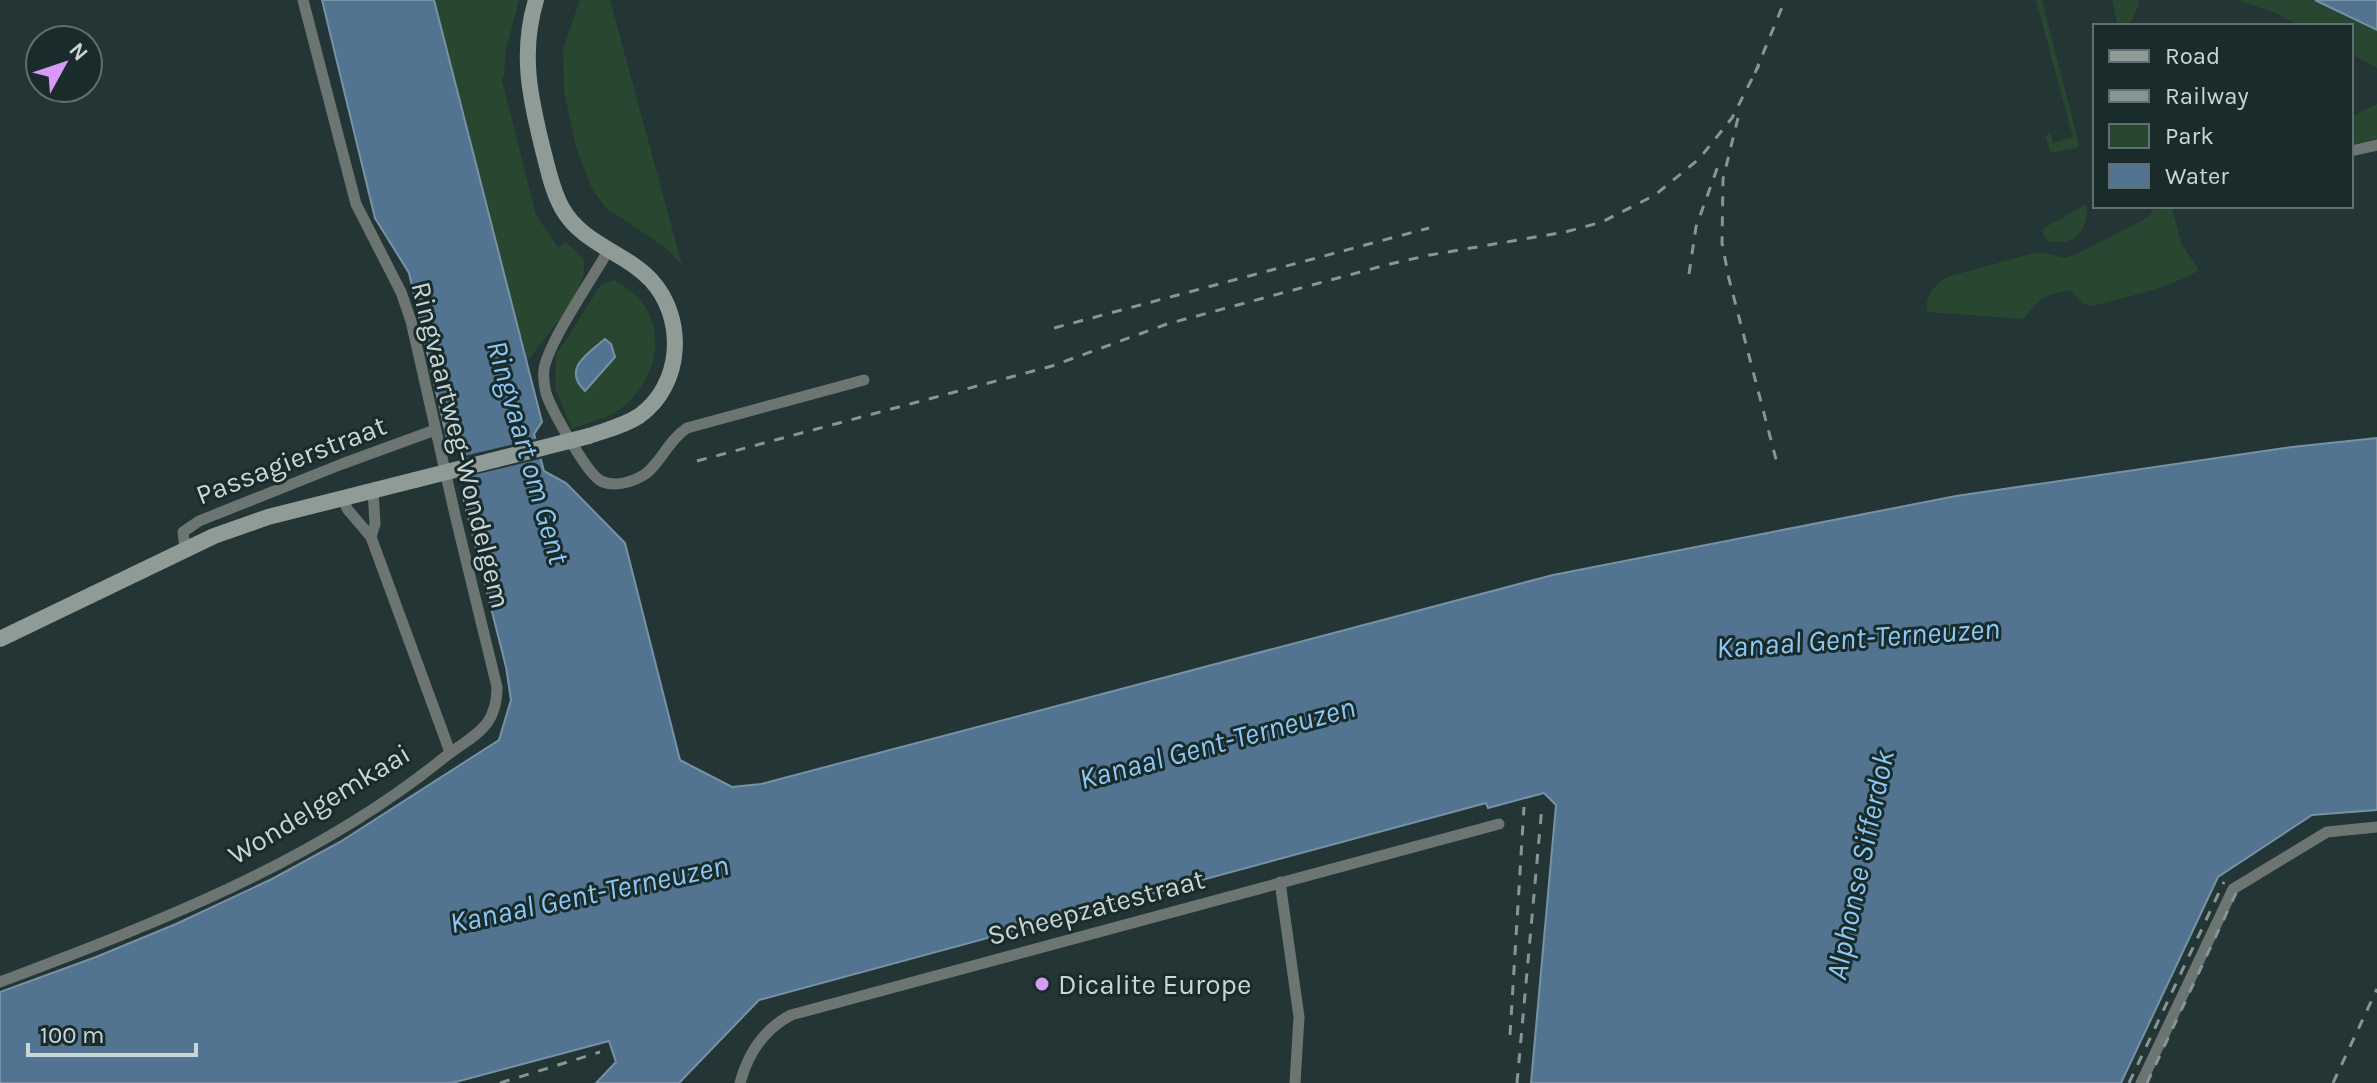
<svg xmlns="http://www.w3.org/2000/svg" width="2377" height="1083" font-family="Karla,sans-serif">
<style>
.green{fill:#294730}
.water{fill:#537490;stroke:#7791a5;stroke-width:2}
.pier{fill:#233535}
.lines{fill:none;stroke-linecap:round;stroke-linejoin:round}
.street{stroke:#6d7572;stroke-width:11}
.secondary{stroke:#8e9b96;stroke-width:16}
.rail{stroke:#879595;stroke-width:3;stroke-dasharray:10 10;stroke-linecap:butt}
.secondary-bridge{stroke:#8e9b96;stroke-width:16}
.poi-dot{fill:#d89af8;stroke:#192b2b;stroke-width:3}
.labels{text-anchor:middle;dominant-baseline:central;stroke-width:6;stroke-linejoin:round;paint-order:stroke}
.street-label{font-size:28px;fill:#cad5d5;stroke:#192b2b}
.poi-label{font-size:28px;fill:#cad5d5;stroke:#192b2b;text-anchor:start}
.water-label{font-size:30px;font-style:italic;fill:#8ec6f4;stroke:#192b2b}
</style>
<rect width="100%" height="100%" fill="#233535"/>
<path class="green" d="M434,0H519L506,49L504,76L501,77L536,215L558,247L566,242C571,247 581,254 583,260C593,285 541,342 526,363Z
M580,0H610L682,265L666,248L605,207L592,189L576,147L564,91L563,49Z
M2036,0H2042L2079,144L2077,148L2051,153L2046,138L2047,134L2050,133L2053,143L2073,137Z
M2112,0H2138L2139,5L2129,26H2118Z
M2237,0H2315L2377,30V68L2351,54V26H2300L2276,13Z
M2377,104V139L2351,145V117Z
M2087,204C2088,231 2075,247 2048,241L2043,234L2044,228Z
M2156,206H2171L2182,245L2199,270C2168,289 2128,296 2093,306L2084,304L2070,290C2039,297 2043,297 2023,319L1928,312C1923,296 1935,285 1947,277L2038,252L2065,258L2077,254L2147,218Z
M615,280C623,286 633,292 640,300C671,336 651,391 614,413C602,420 585,423 572,429L555,388L556,355L601,285Z"/>
<path class="water" d="M322,0H434L542,422L534,434L544,471L566,483L625,543L680,760L732,787L761,784L1553,575L1956,496L2292,447L2377,438V810L2312,815L2218,877L2121,1083H1531L1556,805L1544,793L1488,808L1486,803L759,1000L679,1083H596L616,1062L609,1041L452,1083H0V992L96,957L176,924L272,879L340,842L499,740L511,700L506,667L463,497L470,482L463,451L448,443L409,273L375,218Z
M2315,0H2377V30L2317,1Z
M605,339L611,344L615,357L585,391C562,369 587,354 605,339Z"/>
<path class="pier" d="M539,438L544,458L465,477L460,457Z"/>
<g class="lines">
<path class="street" d="M2351,151L2377,145
M608,251C592,279 549,341 544,369C543,378 544,385 546,393C551,409 587,474 601,481C613,487 630,483 642,476C659,467 667,441 687,428L864,380
M342,498L348,510L371,537L450,752
M371,537L375,524L373,490
M185,548L183,532L199,521L342,464L435,430
M1280,882L1299,1017L1295,1083
M0,982C153,924 312,864 441,760C470,736 497,731 497,687L456,519L411,321L401,292L356,204L303,0
M740,1083C748,1054 764,1029 791,1015L1499,824
M2141,1083L2233,889L2327,832L2377,827"/>
<path class="secondary" d="M536,0C520,53 530,98 543,150C548,169 552,190 562,208C582,244 625,252 651,280C686,318 683,385 639,416C624,426 606,430 589,436
M0,639L214,536L268,517L415,480"/>
<path class="rail" d="M1755,73L1785,0
M1738,118L1723,179L1722,243L1729,279L1778,467
M1689,274L1696,227L1718,166
M1054,328L1429,228
M697,461L1052,366L1167,324L1390,264L1430,255L1565,232L1602,222L1655,195L1699,159L1732,118L1759,65
M1510,1035L1524,807
M500,1083L600,1052
M1517,1083L1542,806
M2129,1083L2224,882
M2147,1083L2237,891
M2333,1083L2377,989"/>
<path class="secondary-bridge" d="M415,480L589,436"/>
</g>
<circle class="poi-dot" cx="1042" cy="984" r="8"/>
<g class="labels">
<g class="street-label">
<text transform="translate(461 445) rotate(76)">Ringvaartweg-Wondelgem</text>
<text transform="translate(291 460) rotate(-21)">Passagierstraat</text>
<text transform="translate(319 804) rotate(-31)">Wondelgemkaai</text>
<text transform="translate(1096 907) rotate(-15)">Scheepzatestraat</text>
</g>
<g class="poi-label">
<text x="1058" y="984">Dicalite Europe</text>
</g>
<g class="water-label">
<text transform="translate(528 452) rotate(74)">Ringvaart om Gent</text>
<text transform="translate(1858 638) rotate(-4)">Kanaal Gent-Terneuzen</text>
<text transform="translate(1217 743) rotate(-15)">Kanaal Gent-Terneuzen</text>
<text transform="translate(1860 865) rotate(-78)">Alphonse Sifferdok</text>
<text transform="translate(589 894) rotate(-12)">Kanaal Gent-Terneuzen</text>
</g>
</g>
<rect x="2093" y="24" width="260" height="184" fill="#192b2b" stroke="#606f6f" stroke-width="2"/>
<rect x="2109" y="50" width="40" height="12" fill="#8e9b96" stroke="#606f6f" stroke-width="2"/>
<text x="2165" y="64" font-size="24" fill="#cad5d5">Road</text>
<rect x="2109" y="90" width="40" height="12" fill="#879595" stroke="#606f6f" stroke-width="2"/>
<text x="2165" y="104" font-size="24" fill="#cad5d5">Railway</text>
<rect x="2109" y="124" width="40" height="24" fill="#294730" stroke="#606f6f" stroke-width="2"/>
<text x="2165" y="144" font-size="24" fill="#cad5d5">Park</text>
<rect x="2109" y="164" width="40" height="24" fill="#537490" stroke="#606f6f" stroke-width="2"/>
<text x="2165" y="184" font-size="24" fill="#cad5d5">Water</text>
<g transform="translate(64 64) rotate(50)"><circle r="38" fill="#192b2b" stroke="#606f6f" stroke-width="2"/>
<path d="M0-6L14 30L0 20L-14 30Z" fill="#d89af8"/>
<text y="-12" font-size="22" font-weight="bold" text-anchor="middle" fill="#cad5d5">N</text>
</g>
<path d="M28 1043v12h168v-12" fill="none" stroke="#cad5d5" stroke-width="4"/>
<text x="40" y="1043" font-size="24" fill="#cad5d5" stroke="#192b2b" stroke-width="6" paint-order="stroke">100 m</text>
</svg>
